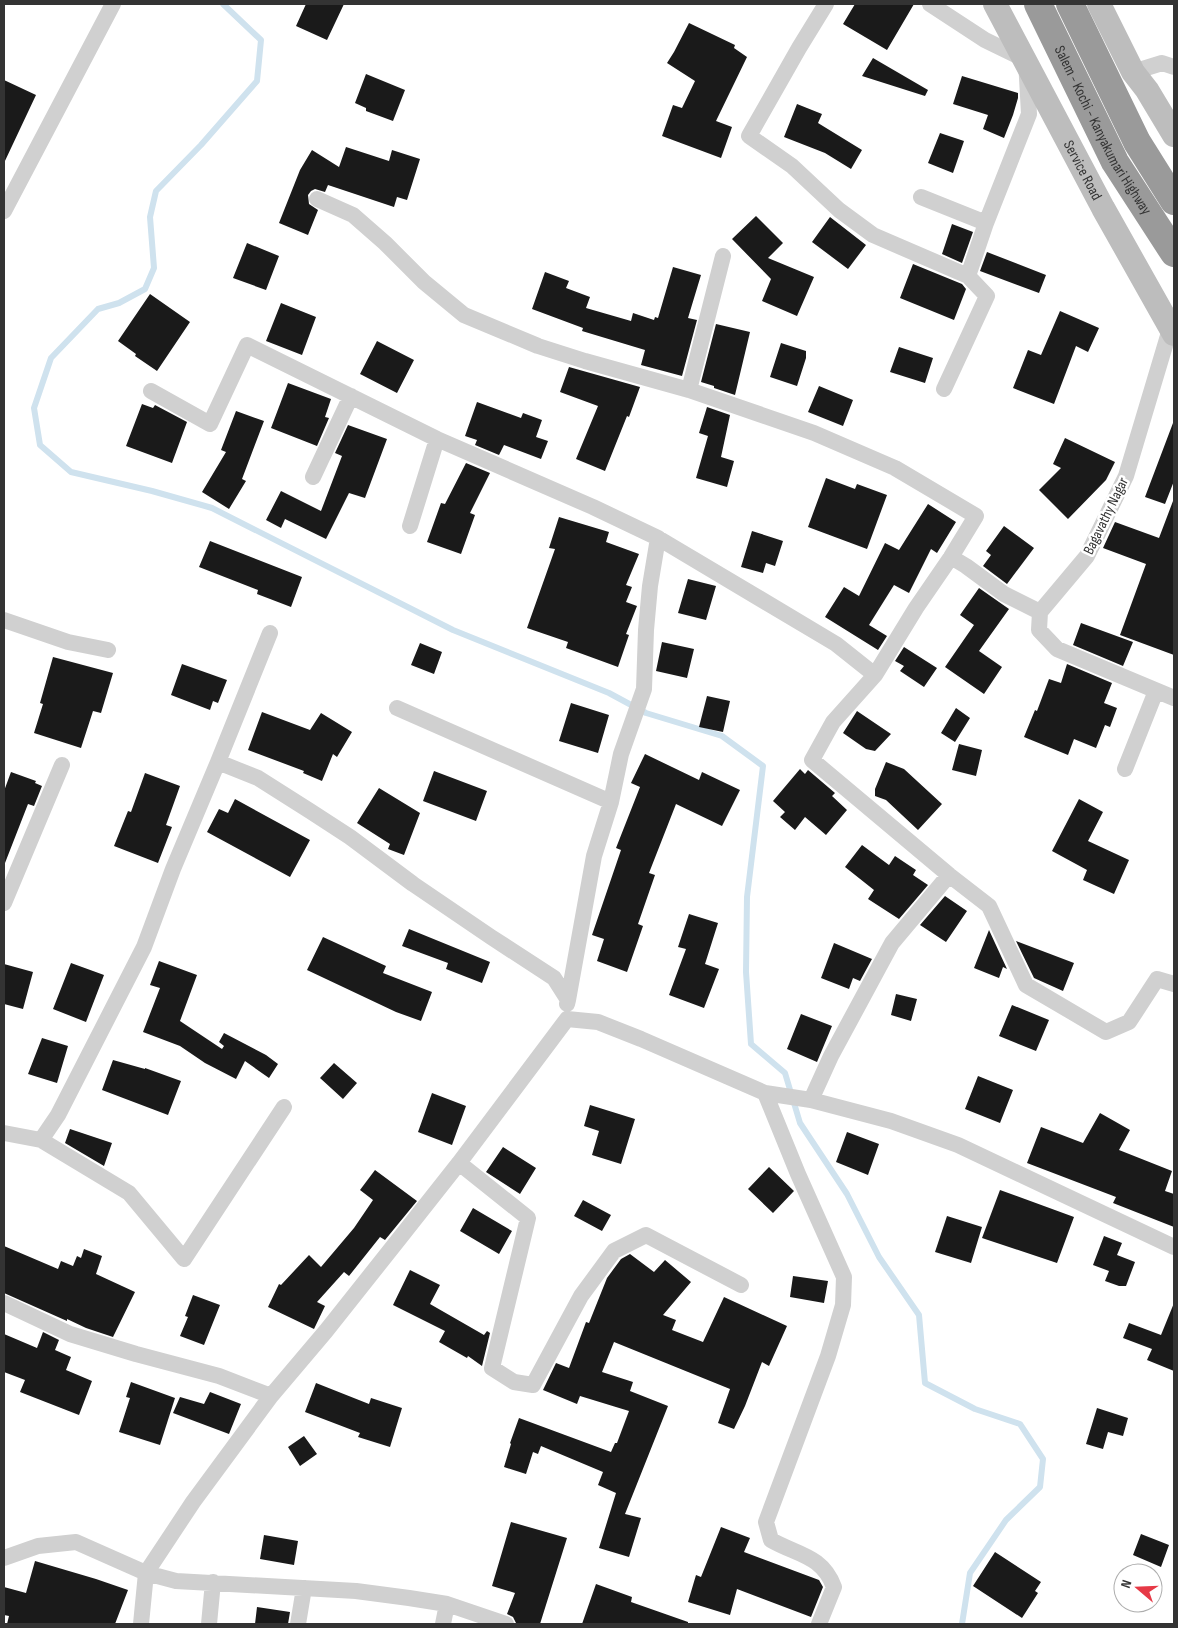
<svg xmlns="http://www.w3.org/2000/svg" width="1178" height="1628" font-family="'Sofia Sans Condensed',sans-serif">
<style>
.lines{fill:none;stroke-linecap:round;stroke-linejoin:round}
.stream{stroke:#cfe2ee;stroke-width:6}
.building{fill:#1a1a1a}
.street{stroke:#d0d0d0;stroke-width:16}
.secondary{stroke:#bdbdbd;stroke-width:24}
.highway{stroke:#9a9a9a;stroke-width:28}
.labels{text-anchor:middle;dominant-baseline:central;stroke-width:5;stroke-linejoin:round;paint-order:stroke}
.street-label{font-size:15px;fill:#333;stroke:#fff}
</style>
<rect width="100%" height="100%" fill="#fff"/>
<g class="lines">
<path class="stream" d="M223,4L261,40L257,81L201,145L156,191L150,217L154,268L145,289L119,303L98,309L51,358L34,408L40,445L71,472L152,491L212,508L453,630L609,693L646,713L722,736L763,766L747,897L746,972L751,1044L785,1073L800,1123L847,1194L879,1257L919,1315L925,1383L975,1409L1020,1424L1043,1459L1040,1487L1006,1520L970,1573L962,1624"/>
</g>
<path class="building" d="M306,4H344L327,40L296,26Z
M855,4H914L887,50L843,24Z
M689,23L735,45L734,48L747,57L716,121L732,127L721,158L662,136L673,105L682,108L695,81L667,63L674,52Z
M873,58L928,90L925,96L862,76Z
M366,74L405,90L393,121L366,111V108L355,103Z
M962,76L1018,93V98L1013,115L1004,138L983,129L988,115L953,104Z
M4,80L36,95L4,163Z
M797,104L822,114L818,123L862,150L851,169L825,153L784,137Z
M940,133L964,141L953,173L928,163Z
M346,147L389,161L392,150L420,159L407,200L397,197L394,207L328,185L325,192L315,189L311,191L308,195L309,204L318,210L308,235L279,223L300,170L312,150L339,167Z
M756,216L783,243L768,258L814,277L797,316L762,301L771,279L732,239Z
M830,217L866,245L848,269L812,242Z
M952,224L973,232L962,263L942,254Z
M247,243L279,256L266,290L233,278Z
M987,252L1046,275L1039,293L980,271Z
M913,264L962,284L966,289L954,320L900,298Z
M673,267L701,275L688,318L697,320L682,376L641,365L645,350L582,331L583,328L532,309L545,272L569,281L566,288L590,297L586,308L631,321L633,313L654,320L655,317L658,318Z
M150,294L190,322L157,371L135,356L136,354L118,341Z
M281,303L316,317L302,355L266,341Z
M1060,311L1099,328L1088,352L1076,346L1054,404L1013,388L1028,350L1041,355Z
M716,324L750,332L735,395L714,388V386L701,382Z
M377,341L414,360L397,393L360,374Z
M781,343L806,351V358L797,386L770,377Z
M899,347L933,358L925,383L890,372Z
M569,367L640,387L629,417L627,416L605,471L576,459L598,406L560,392Z
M288,383L331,399L325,417L329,418L317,446L271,428Z
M819,386L853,400L843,426L808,412Z
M477,402L521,418L523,413L542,420L536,437L548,441L541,459L504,445L499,455L475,445L477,440L465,436Z
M142,404L153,408L155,405L187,422L172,463L126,446Z
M707,407L730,415L721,457L734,461L727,487L696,478L708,436L699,433Z
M236,411L264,421L242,479L246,481L229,509L202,492L226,452L221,450Z
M1173,423H1174V481L1165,504L1145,497Z
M348,425L387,439L365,498L349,493L326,539L285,519L281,528L266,520L281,491L321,511L342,456L335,453Z
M1065,438L1115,462L1106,480L1068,519L1039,490L1061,468L1053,464Z
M466,463L490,473L470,513L475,515L461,554L427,542L441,503L445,504Z
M826,478L855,489L857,484L887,495L867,549L808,527Z
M1173,501H1174V655L1120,635L1146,564L1103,548L1115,522L1159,538Z
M928,504L956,522L937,553L931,549L909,593L894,585L869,625L887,636L878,650L825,617L844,587L859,596L885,543L899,550Z
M559,517L609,532L606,542L639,554L626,585L632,587L626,602L637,606L626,634L629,635L618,667L566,648L568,642L527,628L555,549L549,548Z
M1004,526L1034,548L1007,584L983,566L991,555L986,551Z
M752,531L783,541L775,566L766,563L763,573L741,567Z
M210,541L302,577L291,607L257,594L258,590L199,567Z
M688,579L716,586L706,620L678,613Z
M979,588L1009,609L979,651L1002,667L984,694L945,667L974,625L960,615Z
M1081,623L1133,642L1123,666L1073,645Z
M662,642L694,649L687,678L656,671Z
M420,643L442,652L434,674L411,665Z
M904,647L937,668L924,687L900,671L904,666L895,661Z
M53,657L113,673L101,713L93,711L81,748L34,733L43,704L40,703Z
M182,664L227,680L218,703L213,701L210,710L171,695Z
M1067,664L1112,683L1104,703L1117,708L1110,727L1105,725L1096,748L1074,739L1068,755L1024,737L1035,710L1037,711L1049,679L1061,683Z
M707,696L730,701L723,732L699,727Z
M571,703L609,715L598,753L559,741Z
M956,708L970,718L955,742L941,733Z
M857,711L891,734L875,751L866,749L843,733Z
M262,712L310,730L321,713L352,732L337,757L333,754L322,781L303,773L304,771L248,750Z
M959,744L982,750L976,776L952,770Z
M645,754L699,780L702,772L740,790L722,826L676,804L649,873L655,875L638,924L643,926L627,972L597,961L604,939L592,935L621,850L616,848L640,787L631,783Z
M886,762L904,769L942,804L918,830L886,800L875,796V789Z
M800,769L805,774L808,770L835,793L832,796L847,810L826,835L805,817L795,830L780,817L785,812L773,801Z
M434,771L487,791L476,821L423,801Z
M11,772L36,781L35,783L42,786L34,806L28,804L5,863L4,791Z
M145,773L180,786L166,825L172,827L158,863L114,846L128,811L131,812Z
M379,788L420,813L404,855L388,849L390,844L357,823Z
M235,799L310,840L290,877L207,832L219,809L228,813Z
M1079,799L1103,812L1088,841L1129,860L1114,894L1083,880L1087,870L1052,851Z
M862,845L889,865L895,856L916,870L913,875L928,885L899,919L868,899L874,890L845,867Z
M945,896L967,911L946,942L920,925Z
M689,914L718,923L705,964L719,969L704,1008L669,995L686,949L678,947Z
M409,929L490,962L482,983L446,969L448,963L402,946Z
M989,930L1007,969L1003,967L999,978L974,968Z
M323,937L386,966L383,973L432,992L421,1021L396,1012L307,970Z
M1016,941L1074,963L1063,991L1034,978Z
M834,943L872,959L860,981L853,978L849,989L821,978Z
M159,961L197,975L180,1021L222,1049L224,1046L219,1042L224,1033L266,1055L278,1064L269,1078L245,1061L236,1079L205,1063L180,1046L143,1032L160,988L150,985Z
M71,963L104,975L86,1022L53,1009Z
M4,964L33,972L23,1009L4,1004Z
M896,994L917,999L911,1021L891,1015Z
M1012,1005L1049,1020L1036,1051L999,1036Z
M801,1014L832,1026L817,1062L787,1049Z
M42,1038L68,1046L57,1083L28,1074Z
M113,1060L145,1069V1068L181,1081L168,1115L102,1090Z
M334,1063L357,1083L343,1099L320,1078Z
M978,1076L1013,1090L1000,1123L965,1109Z
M432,1093L466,1106L452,1145L418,1132Z
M590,1105L635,1119L621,1164L592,1155L599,1131L584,1126Z
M1100,1113L1130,1130L1119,1150L1172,1171L1165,1191L1174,1194V1227L1113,1203L1116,1197L1027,1163L1041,1127L1083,1143Z
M70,1129L112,1143L104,1166L65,1143Z
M847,1132L879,1144L868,1175L836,1162Z
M503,1147L536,1168L520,1194L486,1172Z
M769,1167L794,1191L773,1213L748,1189Z
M375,1170L417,1201L385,1240L380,1237L349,1276L344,1272L317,1302L325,1306L314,1329L268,1307L279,1284L281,1285L309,1255L321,1267L354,1228L373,1200L360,1190Z
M1000,1190L1074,1217L1057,1263L982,1238Z
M583,1200L611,1215L602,1231L574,1216Z
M473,1208L512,1231L499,1254L460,1231Z
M947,1216L982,1227L971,1263L935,1252Z
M1104,1236L1122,1243L1117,1255L1135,1262L1126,1286H1119L1105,1281L1109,1271L1093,1265Z
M4,1246L58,1269L61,1261L73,1266L77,1256L81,1258L84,1249L102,1256L96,1274L135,1292L113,1337L86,1328L67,1319V1321L4,1293Z
M630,1254L654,1272L665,1260L691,1282L663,1315L676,1320L672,1330L703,1342L724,1297L787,1326L769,1366L762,1362L745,1406L734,1429L718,1423L730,1389L614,1342L602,1372L633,1382L630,1391L668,1406L625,1514L641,1518L629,1557L599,1548L616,1493L598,1485L603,1472L541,1446L538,1454L533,1452L526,1474L504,1467L511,1444L510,1443L519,1418L611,1452L615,1443H617L629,1411L580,1396L577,1404L543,1390L556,1363L569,1368L586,1322L589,1323L607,1278L621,1259Z
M410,1270L440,1285L430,1304L484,1335L487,1331L490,1333L482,1366L468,1356L467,1358L439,1342L445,1331L393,1305Z
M793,1276L828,1281L824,1303L790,1297Z
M193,1295L220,1305L204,1345L180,1336L188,1317L185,1316Z
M1174,1303V1371L1147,1360L1152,1349L1123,1338L1129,1323L1161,1335Z
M43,1332L59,1340L55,1350L71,1357L66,1370L92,1381L79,1415L20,1392L25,1380L4,1372V1334L37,1348Z
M131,1382L175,1398L160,1445L119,1432L130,1398L126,1397Z
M316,1383L369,1404L371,1398L402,1408L390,1447L358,1437L360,1433L305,1412Z
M210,1392L241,1404L229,1434L173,1413L180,1397L204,1404Z
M1097,1408L1128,1418L1123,1436L1108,1432L1103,1449L1086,1444Z
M304,1436L317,1454L300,1466L288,1447Z
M511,1522L567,1538L540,1624L516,1623L513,1617L507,1614L515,1593L492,1586Z
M721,1527L750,1538L744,1552L819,1580L823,1587L811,1617L737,1589L730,1615L688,1602L696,1575L701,1577Z
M1141,1534L1169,1545L1161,1567L1133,1555Z
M264,1535L298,1541L294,1565L260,1559Z
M995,1552L1041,1582L1035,1591L1038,1593L1022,1618L973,1586Z
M35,1561L96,1579L128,1590L115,1624H7L9,1616L4,1615V1587L26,1593Z
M596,1584L632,1597L631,1602L688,1622V1624H582Z
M257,1607L290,1612L288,1624H255Z"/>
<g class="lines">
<path class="street" d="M826,4L799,48L749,136L792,166L839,210L873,235L968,276L987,296L944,389
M1133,72L1162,63L1174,67
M921,197L986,223L1029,114L1026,60L985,40L930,4
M317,199L353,215L385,243L424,282L464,315L538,346L585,361L689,390L814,433L895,468L976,516L951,557L966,566L1004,594L1040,612
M4,211L113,4
M968,276L986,223
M1170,329L1126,476L1087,556L1040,612L1039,630L1057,649L1174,698
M689,390L723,256
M151,391L210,424L247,345L437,439L593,507L658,538L650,586L646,630L644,689L621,754L611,802L594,856L568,1000
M313,477L351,396
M410,526L437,439
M658,538L836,644L875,675L833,722L812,760L949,875
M4,620L68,642L108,650
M875,675L916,608L951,557
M397,708L611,802
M218,762L270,633
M1125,769L1156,691
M4,903L62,765
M765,1093L798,1174L844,1277L843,1305L828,1356L766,1522L771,1540C797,1555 822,1555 834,1587L819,1624
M811,1100L831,1056L892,943L949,875L989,906L1026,985L1106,1032L1129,1022L1157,979L1174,984
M4,1133L41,1140L58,1115L144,947L173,869L218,762L258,778L310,811L350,837L413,884L491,937L554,978L568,1000L567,1004
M41,1140L129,1193L184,1259L284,1107
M459,1163L528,1218L492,1368L514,1382L533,1385L581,1296L614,1251L646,1235L741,1285
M4,1303L70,1334L136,1354L219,1376L271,1396
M4,1558L38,1546L76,1542L146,1573L176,1581L356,1591L409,1598L447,1604L506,1624
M141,1624L146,1573L193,1502L271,1396L326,1331L399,1239L459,1163L567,1019L598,1022L641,1039L765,1093L811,1100L891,1121L958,1145L1174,1247
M209,1624L213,1582
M298,1624L304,1588
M443,1624L447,1604"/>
<g class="secondary">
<path id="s1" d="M995,4L1103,208L1174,334"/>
<path d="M1099,4L1133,72L1147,90L1174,135"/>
</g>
<g class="highway">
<path id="s2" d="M1038,4L1115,162L1174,253"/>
<path d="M1070,4L1137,142L1174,201"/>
</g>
</g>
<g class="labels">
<g class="street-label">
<text stroke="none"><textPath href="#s2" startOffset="142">Salem - Kochi - Kanyakumari Highway</textPath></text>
<text stroke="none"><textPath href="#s1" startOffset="188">Service Road</textPath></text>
<text transform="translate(1106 516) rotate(-64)">Bagavathy Nagar</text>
</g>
</g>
<rect width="1178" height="1628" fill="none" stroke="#333333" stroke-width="10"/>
<g transform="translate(1138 1588) rotate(289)"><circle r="24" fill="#ffffff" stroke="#adadad"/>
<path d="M0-4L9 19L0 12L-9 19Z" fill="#e63946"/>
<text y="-8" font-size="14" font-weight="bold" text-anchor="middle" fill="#333333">N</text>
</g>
</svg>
